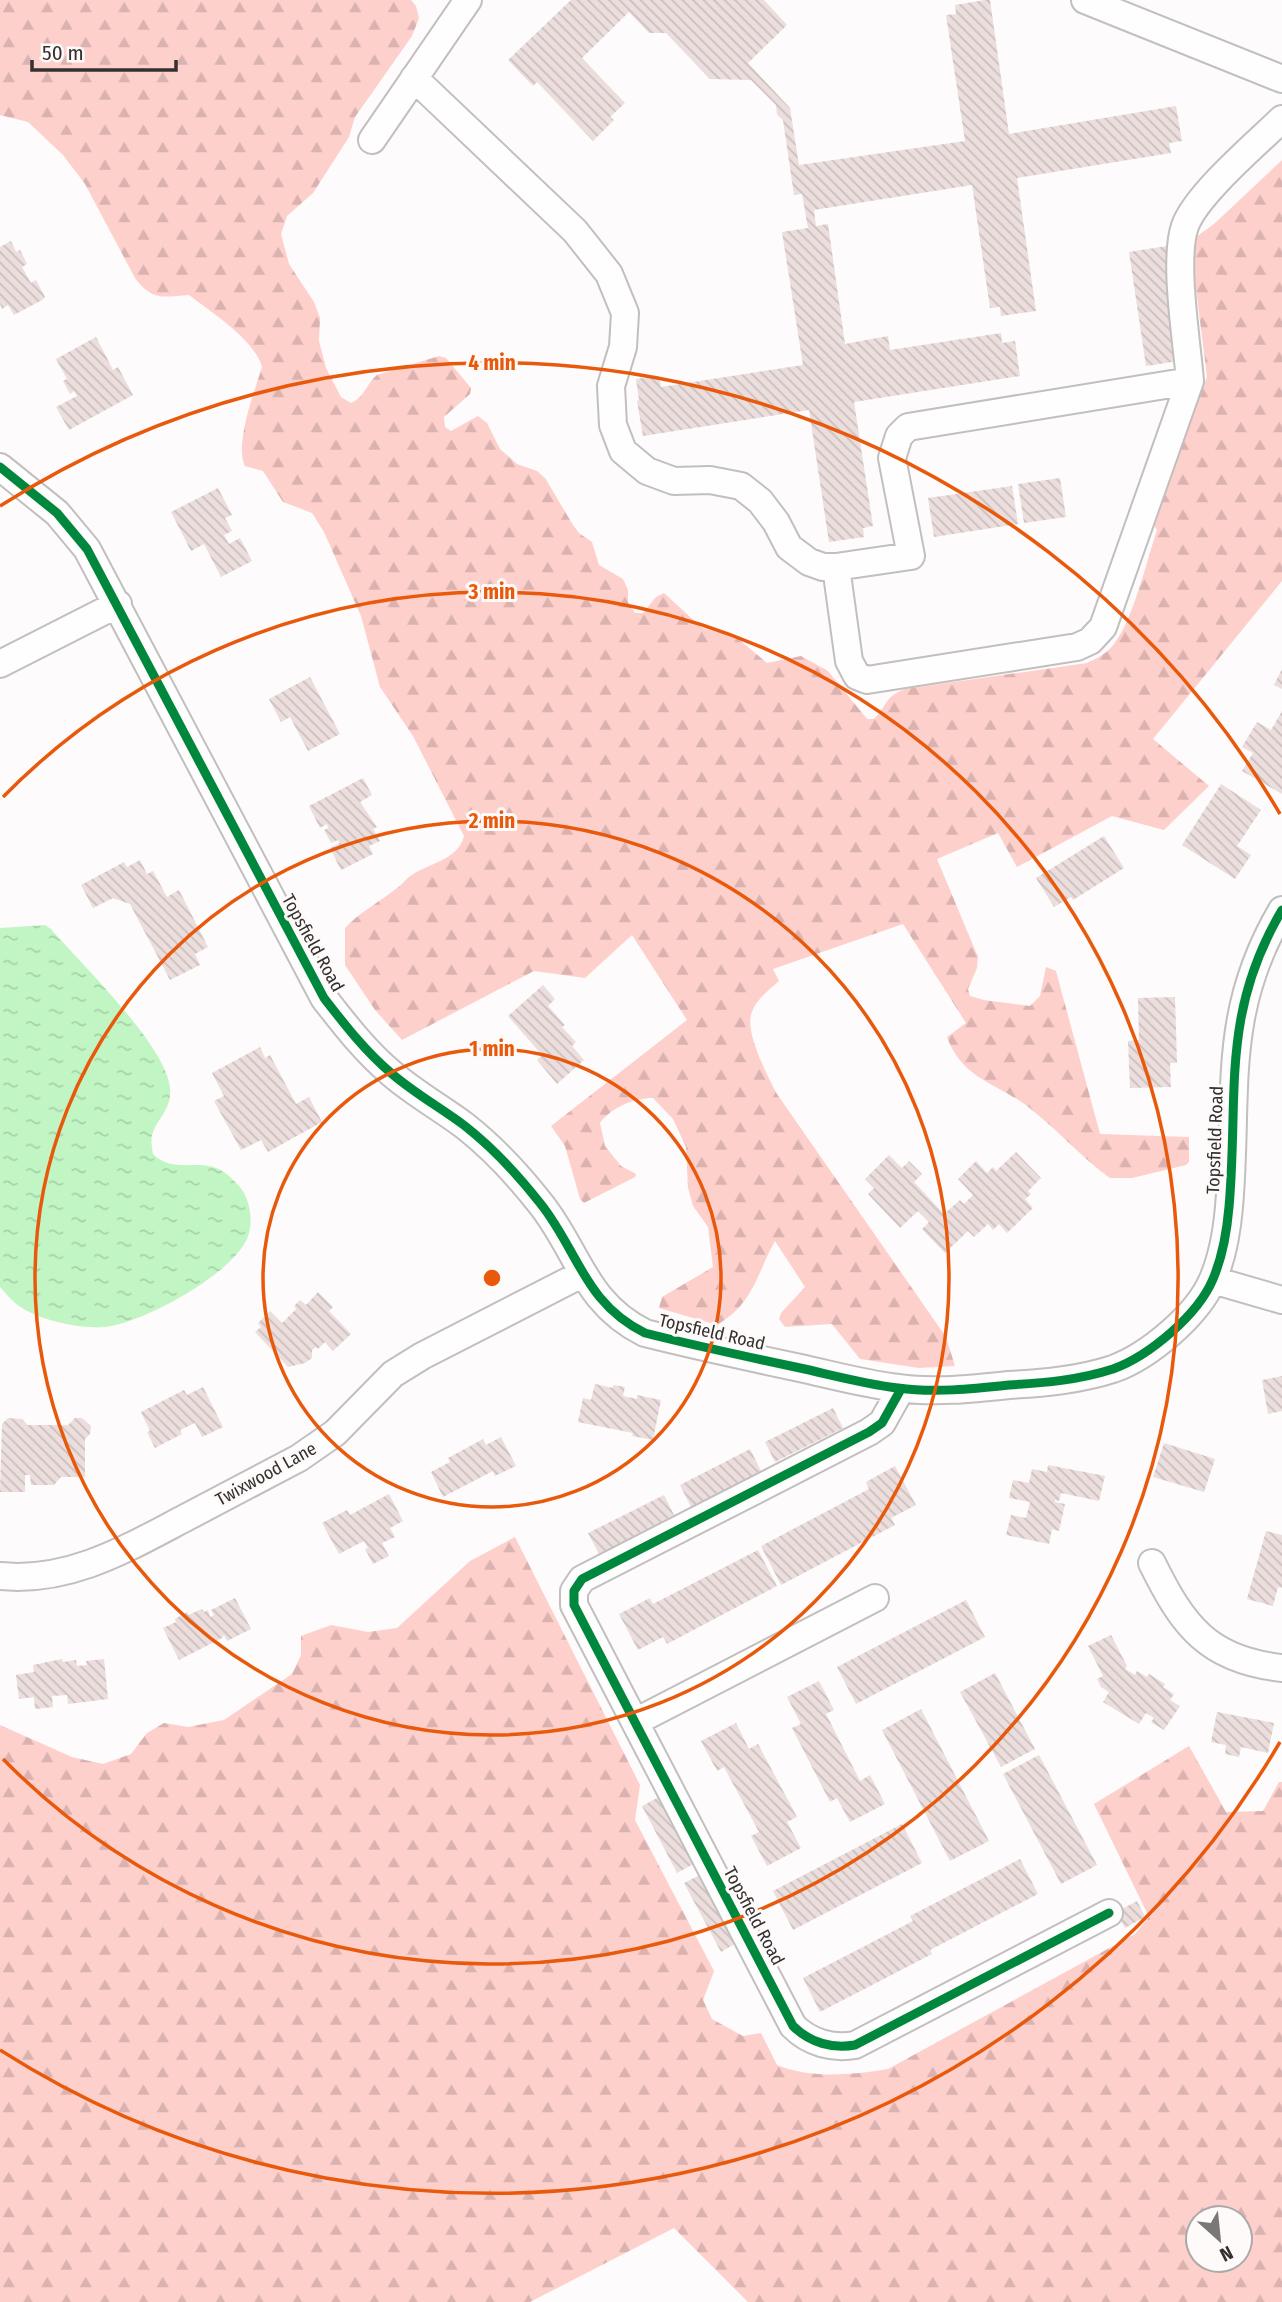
<svg xmlns="http://www.w3.org/2000/svg" width="1282" height="2302" font-family="'Fira Sans Condensed',sans-serif">
<style>
.forest{fill:url(#forest-firs);fill-rule:evenodd}
.water{fill:url(#water-ripples)}
.building{fill:url(#building-back-hatch)}
.lines{fill:none;stroke-linecap:round;stroke-linejoin:round}
.minor-casing{stroke:#c2bfbe;stroke-width:30}
.minor{stroke:#fffefe;stroke-width:26}
.cycleway-casing{stroke:#fefafa;stroke-width:13}
.cycleway{stroke:#00873e;stroke-width:9}
.ring{fill:none;stroke:#e8590c;stroke-width:3.5}
.labels{text-anchor:middle;dominant-baseline:central;stroke-width:6;stroke-linejoin:round;paint-order:stroke}
.street-label{font-size:18px;fill:#343030;stroke:#fefafa}
.centre{fill:#e8590c;stroke:#fefafa;stroke-width:3.5}
.ring-label{font-size:21px;text-anchor:middle;font-weight:bold;fill:#e8590c;stroke:#fefafa;stroke-width:6;stroke-linejoin:round;paint-order:stroke}
</style>
<defs>
<pattern id="forest-firs" width="22" height="20" patternUnits="userSpaceOnUse" patternTransform="scale(1.75)"><rect width="22" height="20" fill="#fed0cc"/><path d="M5 1l3.5 6h-7zM16 11l3.5 6h-7z" fill="#dab3b0"/></pattern>
<pattern id="water-ripples" width="26" height="14" patternUnits="userSpaceOnUse" patternTransform="scale(1.75)"><rect width="26" height="14" fill="#c1f5c3"/><path d="M2 4q2-2 4 0t4 0M15 11q2-2 4 0t4 0" fill="none" stroke="#a6d2a8"/></pattern>
<pattern id="building-back-hatch" width="6" height="6" patternUnits="userSpaceOnUse" patternTransform="scale(1.75)"><rect width="6" height="6" fill="#ebdedd"/><path d="M-1 5l2 2M0 0l6 6M5-1l2 2" fill="none" stroke="#cabfbe"/></pattern>
</defs>
<rect width="100%" height="100%" fill="#fdfbfb"/>
<path class="forest" d="M0,0H411L416,6L419,18L412,36L355,117L349,137L313,193L287,216L281,234L289,264L314,302L320,318L319,341L326,368L341,397L351,403C365,397 366,384 377,375L439,356L446,358L471,388L470,394L444,417L445,427L451,431L478,416L487,423L500,449L517,464L537,471L545,478L573,525L579,533L592,542L599,565L623,579L628,590V602L635,613H643L656,597L664,593L702,628L736,637L767,663L801,656L828,671L867,719H874C888,705 884,697 905,689L1087,663C1098,658 1107,653 1114,644C1133,620 1147,560 1157,530L1149,518L1207,377L1192,257L1196,237L1214,224L1282,160V581L1153,739L1209,786L1164,830L1112,816L1017,867L998,833L937,859L978,957L977,968L968,989L970,996L984,1000L1030,1006L1040,996L1046,967L1056,971L1100,1134L1189,1137V1162L1186,1165L1132,1178H1110C1082,1158 1059,1131 1032,1110C1001,1084 963,1081 947,1037L966,1023L903,924L773,969L779,981C768,991 755,1000 751,1015C746,1035 767,1075 777,1094L946,1337L955,1366L919,1368L860,1359L832,1324L785,1327L779,1319L781,1313L805,1287L775,1241C756,1275 754,1303 717,1325L659,1308L662,1297L713,1267L708,1227L693,1206L688,1188L686,1147L673,1119L653,1098C634,1098 612,1107 600,1123L605,1146L621,1166L636,1174L635,1177L584,1203L580,1199L565,1146L551,1126L687,1020L632,935L585,978L534,971L402,1040L375,1010L345,965V928C361,911 380,902 397,888C402,885 405,880 409,877C427,863 458,861 464,836L413,736L380,687L361,616L324,532L312,513L283,502L263,471L245,466C234,444 255,390 262,367C255,340 211,312 189,295C163,297 152,301 135,278L85,184L63,155L28,122L0,115Z
M515,1537L640,1785L635,1820L714,1971L703,2000L712,2019L743,2036L761,2033L777,2065C812,2079 851,2075 888,2069L1135,1934L1149,1917L1094,1804L1189,1746L1226,1812L1263,1811L1279,1782H1282V2302H748L674,2228L530,2302H0V1725L72,1757L103,1764L131,1754L147,1733L164,1723L188,1727L224,1720L292,1674L301,1655V1636L331,1625L368,1632L397,1628L470,1561ZM1240,2218V2260H1198V2218Z"/>
<path class="water" d="M45,925L51,929C81,964 166,1045 170,1088C172,1108 159,1117 153,1132C150,1139 152,1147 153,1154C176,1177 205,1153 230,1177C235,1182 241,1187 244,1193C251,1206 253,1225 247,1239C230,1275 149,1319 111,1326C85,1331 35,1320 15,1303C9,1298 5,1292 0,1287V928Z"/>
<path class="building" d="M571,0H764L787,25L748,63L790,108L799,165L965,141L946,15L956,14L955,5L985,0H990L1009,134L1176,106L1182,141L1169,143L1171,153L1017,178L1036,311L1001,316L1000,307L990,308L972,185L814,210L816,226L828,224L845,344L888,336L890,350L1001,333L1002,343L1015,341L1020,376L854,402L873,526L863,528L864,537L829,542L809,410L643,436L637,401L639,400L636,379L659,376L661,387L803,365L782,232L808,228L802,194L794,195L783,120L777,114L776,105L751,80L710,79L666,33H649L629,12L582,58L625,103L610,117L614,120L593,141L537,82L533,86L508,60Z
M11,241L16,252L20,250L27,264L22,267L31,283L36,280L45,297L42,300L14,315L8,305L2,309L0,304V247Z
M1167,246L1185,360L1146,366L1129,252Z
M96,337L113,370L118,367L133,395L69,430L56,407L77,396L74,391L70,394L63,381L67,379L56,359Z
M1060,478L1066,517L1024,523L1018,484Z
M1012,486L1018,524L934,537L928,498Z
M218,488L232,515L225,518L232,531L224,535L229,544L240,538L252,561L221,577L204,544L191,551L171,512Z
M1282,669V689L1274,685Z
M310,677L340,734L308,751L290,717L281,722L269,699Z
M1282,711V794L1242,771L1253,753L1242,747L1257,722L1271,730Z
M363,778L372,795L360,802L377,827L373,829L380,841L369,846L373,854L341,870L330,848L340,843L338,840L331,843L324,830L328,828L327,824L320,828L309,806Z
M1221,784L1261,810L1237,846L1251,855L1235,879L1182,845Z
M1104,836L1124,868L1073,900L1071,897L1054,907L1036,878Z
M140,860L147,874L153,871L167,897L179,890L208,947L195,954L200,965L170,980L130,904L113,898L93,908L81,885L124,862L127,867Z
M543,985L555,999L548,1006L565,1025L562,1027L576,1042L572,1046L584,1060L557,1084L537,1060L542,1055L508,1016Z
M1175,997L1177,1063H1170L1171,1087L1130,1088L1128,1041L1139,1040L1138,998Z
M260,1047L265,1058L270,1055L296,1104L309,1097L322,1122L268,1152L261,1140L241,1150L214,1101L224,1096L212,1073Z
M1016,1152L1041,1178L1028,1191L1031,1194L1025,1199L1033,1208L1007,1233L999,1224L993,1230L988,1224L974,1237L968,1231L945,1253L922,1229L929,1222L918,1211L900,1228L868,1194L874,1188L865,1179L889,1155L902,1168L909,1161L922,1174L914,1182L944,1214L960,1200L964,1204L973,1195L958,1179L976,1161L987,1173L993,1167L996,1171Z
M318,1292L333,1307L329,1311L351,1334L333,1351L325,1342L318,1349L316,1347L312,1350V1358L305,1363L288,1367L255,1332L261,1327L258,1323L270,1311L282,1323L296,1309L294,1306L300,1300L306,1305Z
M1282,1376V1411L1268,1414L1262,1380Z
M595,1384L613,1388V1385L625,1387L623,1396L637,1399V1395L661,1400L653,1440L632,1436L633,1433L578,1422L583,1398L591,1400Z
M203,1387L223,1427L202,1437L195,1423L180,1430L182,1434L155,1448L147,1432L150,1431L141,1412L184,1390L187,1395Z
M833,1408L843,1428L775,1462L765,1442Z
M8,1418L22,1419L27,1425H68L75,1418H82L91,1426L90,1434L85,1439V1477H61L54,1485H31L30,1475H25V1492H0L2,1424Z
M501,1437L516,1466L495,1476L493,1471L443,1497L431,1472L450,1462L448,1458L483,1439L486,1445Z
M1164,1443L1215,1459L1204,1492L1153,1477Z
M750,1449L761,1471L691,1507L680,1485Z
M1048,1465L1105,1476L1099,1501L1061,1493L1059,1501L1055,1500V1502L1065,1504L1059,1531L1052,1529L1049,1544L1006,1535L1011,1515L1026,1518L1030,1502L1009,1498L1013,1480L1029,1483L1032,1469L1047,1472Z
M895,1466L916,1505L891,1518L895,1525L781,1585L761,1546L869,1489L866,1482Z
M389,1494L403,1521L390,1528L395,1537L382,1543L389,1556L373,1564L365,1549L368,1548L364,1541L339,1554L322,1523L347,1510L350,1515Z
M664,1495L674,1515L599,1554L588,1533Z
M1266,1531L1282,1535V1588L1278,1587L1273,1606L1247,1599Z
M758,1550L777,1586L667,1644L663,1637L638,1650L619,1614L650,1598L653,1604Z
M235,1598L251,1629L227,1641L224,1635L222,1638L179,1660L163,1628L176,1622L175,1619L187,1612L188,1615L202,1609L204,1612L208,1610L210,1617L214,1615L211,1610Z
M966,1600L985,1637L856,1704L837,1667Z
M1111,1635L1127,1666L1125,1669L1135,1675L1137,1671L1147,1677L1149,1674L1165,1684L1163,1687L1174,1694L1170,1700L1180,1706L1164,1730L1151,1722L1154,1718L1146,1713L1139,1724L1103,1702L1109,1692L1101,1687L1097,1679L1103,1676L1088,1646Z
M62,1659L63,1662L76,1660L77,1666L87,1665L86,1661L104,1659L108,1699L68,1704L67,1695L52,1696L53,1707L35,1709L34,1697L19,1699L16,1675L34,1672L33,1665Z
M995,1673L1035,1749L1001,1767L960,1692Z
M819,1681L834,1710L826,1714L860,1781L870,1775L885,1804L850,1822L837,1798L830,1802L792,1728L801,1724L787,1697Z
M921,1709L989,1841L950,1861L882,1730Z
M1217,1712L1274,1723L1268,1753L1241,1747L1239,1757L1225,1754L1226,1745L1211,1742Z
M736,1723L749,1749L758,1744L797,1817L787,1822L801,1848L767,1866L751,1836L759,1832L724,1767L717,1771L701,1741Z
M1039,1755L1097,1865L1061,1884L1003,1774Z
M661,1796L697,1862L677,1873L642,1806Z
M902,1824L922,1863L793,1930L773,1891Z
M1020,1859L1038,1894L930,1950L932,1954L820,2012L803,1978L913,1921L910,1916Z
M702,1874L738,1942L721,1952L684,1883Z
M1137,1901L1145,1917L1125,1928L1116,1912Z"/>
<g class="lines">
<defs>
<path id="minor" d="M1085,0L1282,79
M414,78L575,231L609,274L625,313L623,347L611,386L613,425L623,451L647,471L674,481L710,480L741,486L760,501L776,522L789,547L809,562L823,567H836L911,556L892,458L899,436L908,427L1190,381C1187,342 1173,260 1185,226C1196,195 1257,143 1282,119
M372,140L468,0
M0,467L57,513L87,549L324,998C345,1025 365,1051 391,1073C414,1093 441,1108 465,1126C493,1148 518,1175 540,1203C578,1250 584,1303 645,1333C696,1346 748,1357 800,1368C832,1375 865,1384 898,1388C934,1393 972,1389 1009,1385C1044,1383 1079,1380 1113,1369C1149,1356 1198,1315 1213,1279C1222,1258 1227,1230 1229,1207C1239,1094 1220,1015 1282,910
M836,567L849,661L857,676L867,680L1077,647L1090,641L1103,627L1190,381
M0,664L118,604
M1213,1280L1282,1300
M901,1389L882,1423L869,1432L582,1579L574,1591V1605L793,2026C810,2043 833,2049 855,2045L1109,1913
M1152,1563C1183,1626 1208,1660 1282,1668
M0,1576C69,1583 126,1549 185,1518C223,1498 261,1478 299,1458L335,1433L393,1374L422,1356L582,1274
M635,1722L875,1598"/>
</defs>
<use href="#minor" class="minor-casing"/>
<use href="#minor" class="minor"/>
<defs>
<path id="cycleway" d="M0,467L57,513L87,549L324,998C345,1025 365,1051 391,1073C414,1093 441,1108 465,1126C493,1148 518,1175 540,1203C578,1250 584,1303 645,1333C696,1346 748,1357 800,1368C832,1375 865,1384 898,1388C934,1393 972,1389 1009,1385C1044,1383 1079,1380 1113,1369C1149,1356 1198,1315 1213,1279C1222,1258 1227,1230 1229,1207C1239,1094 1220,1015 1282,910
M901,1389L882,1423L869,1432L582,1579L574,1591V1605L793,2026C810,2043 833,2049 855,2045L1109,1913"/>
</defs>
<use href="#cycleway" class="cycleway-casing"/>
<use href="#cycleway" class="cycleway"/>
</g>
<g class="ring">
<circle cx="492" cy="1278" r="229"/>
<circle cx="492" cy="1278" r="457"/>
<path d="M3 797A686 686 0 1 1 3 1759"/>
<path d="M1280 1742A915 915 0 0 1 0 2050M0 506A915 915 0 0 1 1280 814"/>
</g>
<g class="labels">
<g class="street-label">
<text transform="translate(313 943) rotate(61)">Topsfield Road</text>
<text transform="translate(1215 1140) rotate(-88)">Topsfield Road</text>
<text transform="translate(712 1332) rotate(13)">Topsfield Road</text>
<text transform="translate(266 1474) rotate(-29)">Twixwood Lane</text>
<text transform="translate(754 1916) rotate(62)">Topsfield Road</text>
</g>
</g>
<circle cx="492" cy="1278" r="10" class="centre"/>
<g class="ring-label">
<text x="492" y="370">4 min</text>
<text x="492" y="599">3 min</text>
<text x="492" y="828">2 min</text>
<text x="492" y="1056">1 min</text>
</g>
<g transform="translate(1219 2239) rotate(153)"><circle r="33" fill="#fefafa" stroke="#ada9a9" stroke-width="2"/>
<path d="M0-5L12 26L0 18L-12 26Z" fill="#7a7777"/>
<text y="-10" font-size="19" font-weight="bold" text-anchor="middle" fill="#343030">N</text>
</g>
<path d="M32 60v10h144v-10" fill="none" stroke="#343030" stroke-width="3.5"/>
<text x="42" y="60" font-size="21" fill="#343030" stroke="#fefafa" stroke-width="5" paint-order="stroke">50 m</text>
</svg>
